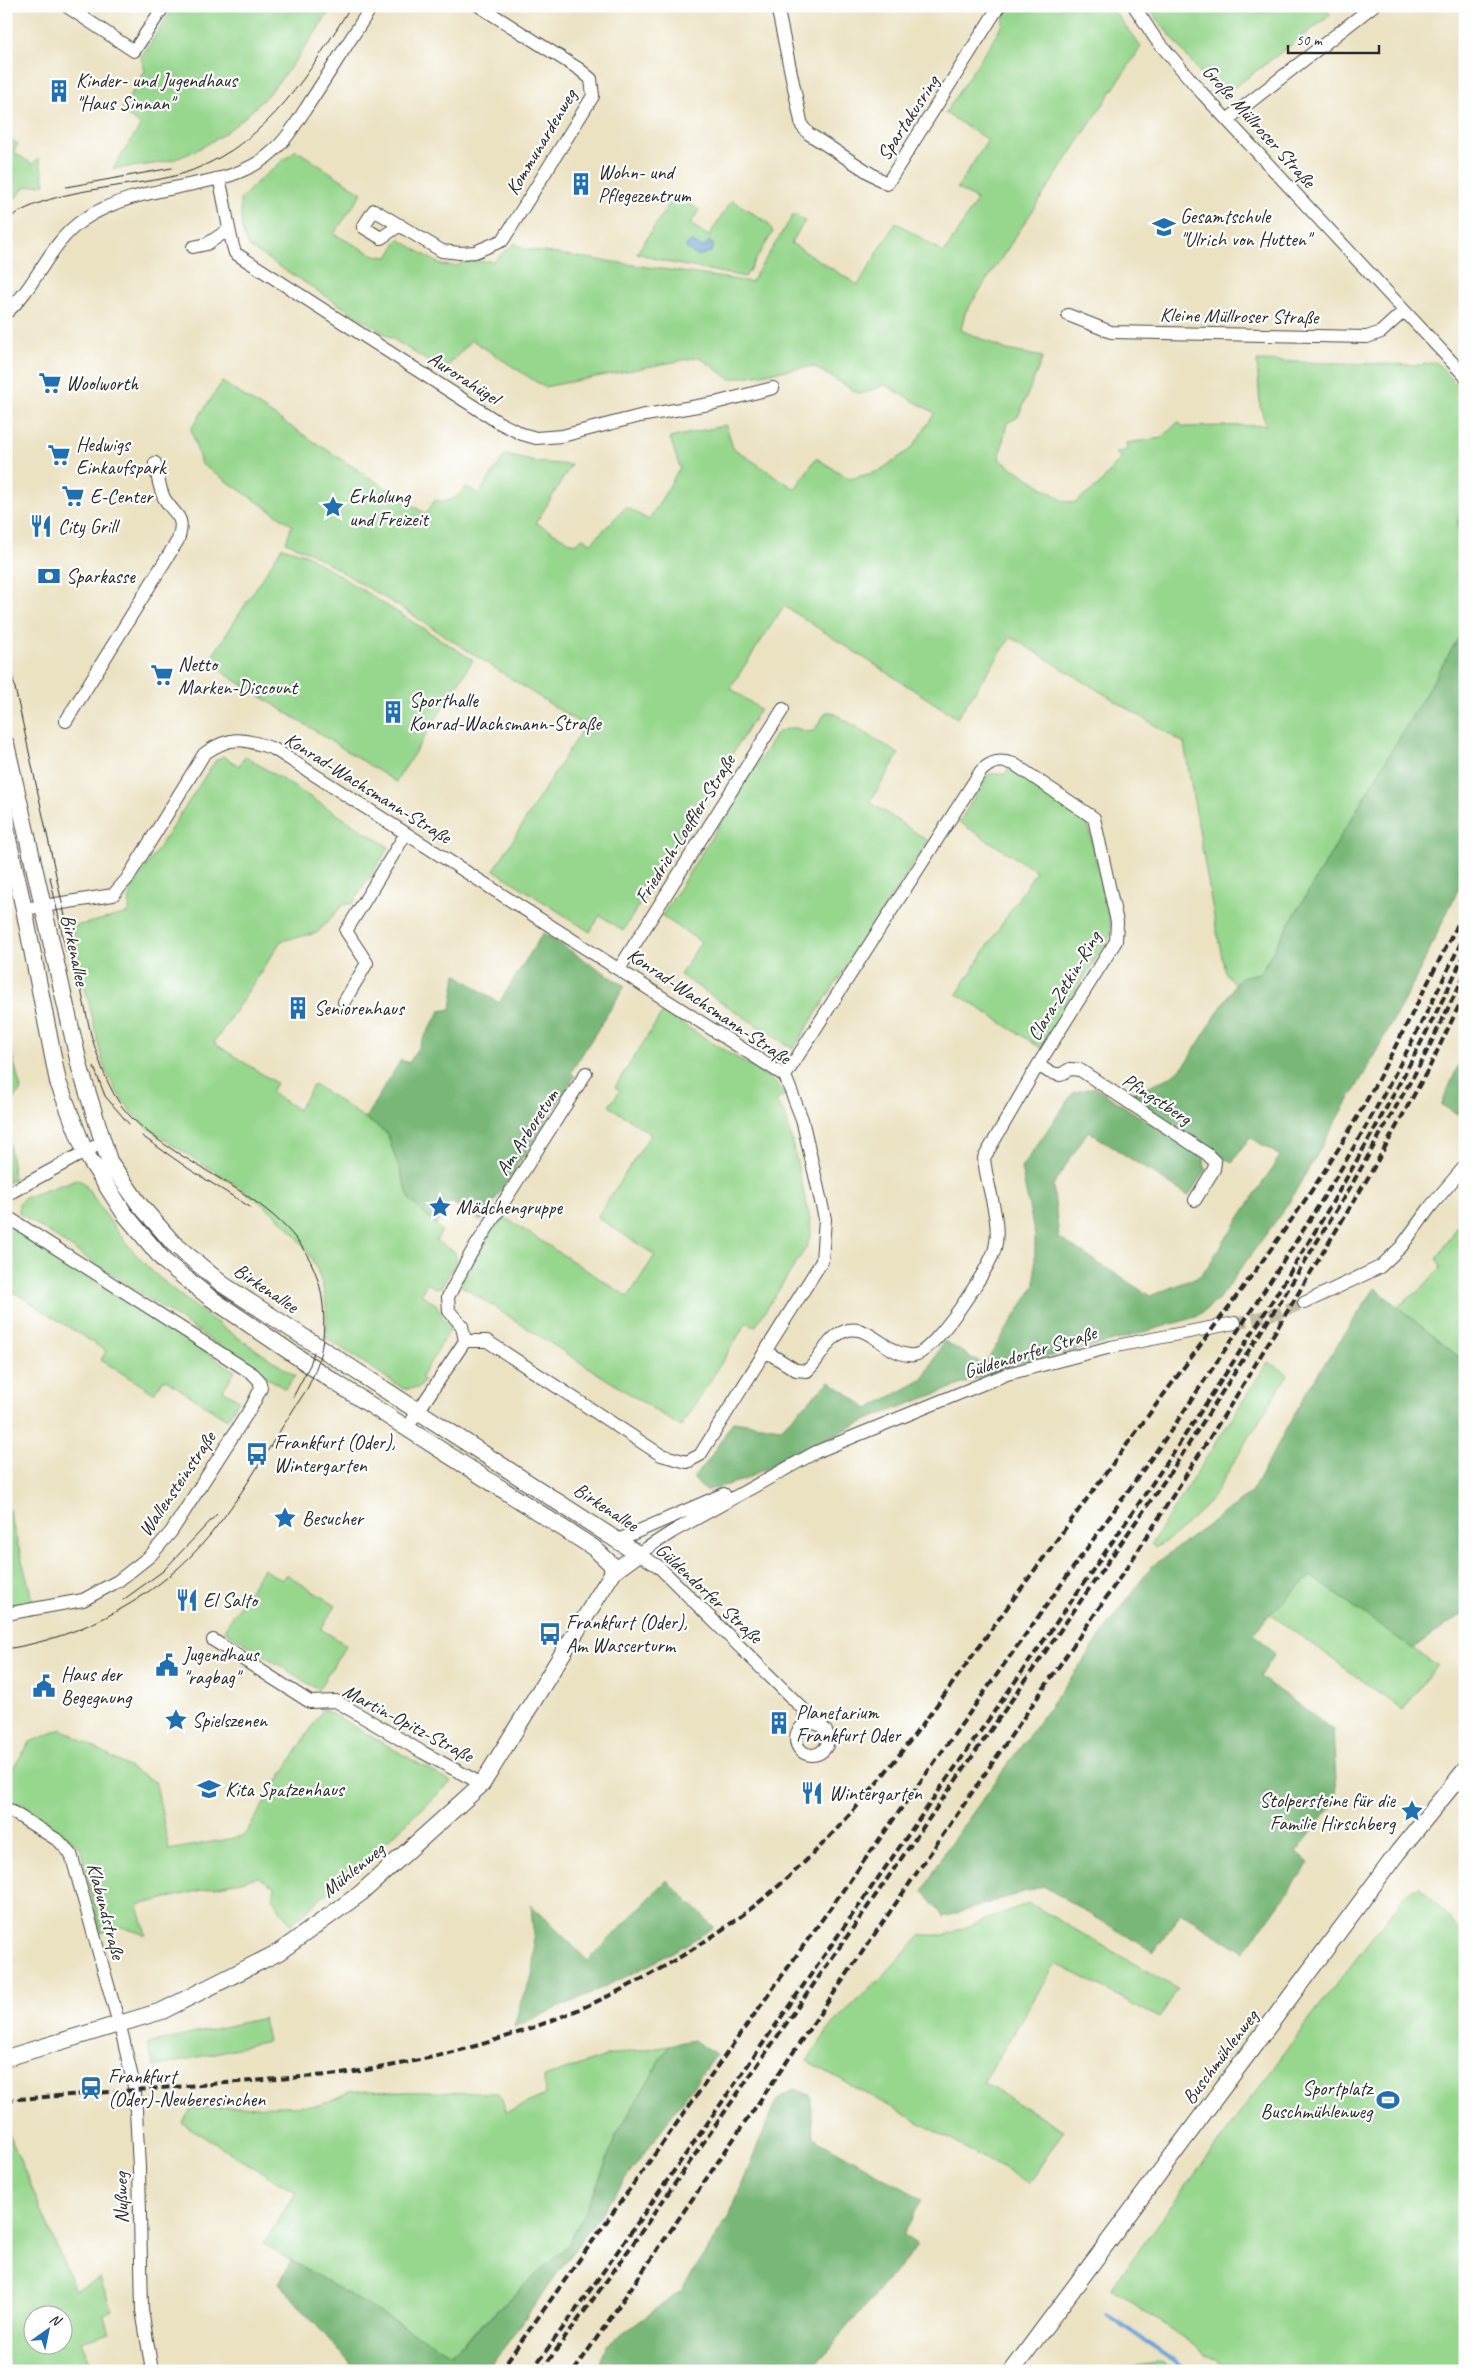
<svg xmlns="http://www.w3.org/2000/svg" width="1471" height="2377" font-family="Caveat,sans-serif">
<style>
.green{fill:#96d68d;stroke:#60805c;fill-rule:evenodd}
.forest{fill:#78b778;stroke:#527152}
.water{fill:#67a0d6;stroke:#496680}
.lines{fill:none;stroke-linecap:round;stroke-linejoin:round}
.stream{stroke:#67a0d6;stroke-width:4}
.minor-tunnel{stroke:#c5bda4;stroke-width:12;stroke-dasharray:12 6;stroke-linecap:butt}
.minor-casing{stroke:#484642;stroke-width:14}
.tertiary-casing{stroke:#484642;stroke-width:18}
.minor{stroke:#fff;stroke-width:12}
.tertiary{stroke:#fff;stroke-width:16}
.tram{stroke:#2b2b2b;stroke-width:1}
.rail{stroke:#2b2b2b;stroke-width:4;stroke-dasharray:8 4;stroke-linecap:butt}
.labels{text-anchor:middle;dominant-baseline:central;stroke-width:4.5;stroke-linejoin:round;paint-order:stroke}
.poi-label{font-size:20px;fill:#2b2b2b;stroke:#fff;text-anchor:start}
.street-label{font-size:20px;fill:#2b2b2b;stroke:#fff}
</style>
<rect width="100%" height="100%" fill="#fff"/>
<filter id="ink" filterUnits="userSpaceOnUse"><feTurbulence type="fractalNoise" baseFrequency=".02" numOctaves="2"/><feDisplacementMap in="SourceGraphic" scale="10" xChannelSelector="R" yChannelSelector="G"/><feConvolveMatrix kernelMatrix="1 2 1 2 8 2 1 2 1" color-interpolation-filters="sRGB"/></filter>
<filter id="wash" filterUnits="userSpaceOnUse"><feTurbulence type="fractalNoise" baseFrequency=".0096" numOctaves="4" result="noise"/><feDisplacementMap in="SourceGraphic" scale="20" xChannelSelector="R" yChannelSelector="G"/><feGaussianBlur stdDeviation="1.12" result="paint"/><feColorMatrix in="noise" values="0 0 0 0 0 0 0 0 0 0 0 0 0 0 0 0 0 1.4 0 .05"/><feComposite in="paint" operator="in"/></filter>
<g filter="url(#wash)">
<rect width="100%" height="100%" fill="#ebe2c2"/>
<path class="green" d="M175,6H333C293,67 251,129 181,157C161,165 134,166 113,169L141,125L120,111L145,71L141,57Z
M1007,6H1110L1141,47L965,313L961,330L1007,350L1043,357L1018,417L1007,423L999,459L1064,501L1075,503L1099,485L1122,457L1115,453L1127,450L1126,443L1162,438L1178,422L1184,427L1266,425L1260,406L1257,361L1419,365L1436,362L1465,394V510H1462L1457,525L1465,540V627L1260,973L1240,977L1235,986L1225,972L1215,923L1184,743L1011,637L957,718L784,606L730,688L760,709L623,931L600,915L590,932L494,870L584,726L405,610L309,552L286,542L292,525L201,464L191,429L222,382L426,514L435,500C449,504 458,497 466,487L479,494L505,455L536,462L571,465L536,523L574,544L583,538L591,543L626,507L649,520L680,468L670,438L726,425L733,448L795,489L816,458L850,479L879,471L912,448L935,413L885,385L865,393H858L813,366L730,379L699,357L544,387L472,340L443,371L249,247L242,231L240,200L257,182L296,150L362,193L334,234L374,255L388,257L399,239L441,265L457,266L463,262L494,261L515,243L524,249L751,282L794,214L805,221L791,243L858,285L896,222L944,253L977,200L957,188L988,140L945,113L1002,26Z
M1147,6H1323L1331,15L1220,98Z
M6,136L18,144L13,152L32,164L39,158L45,184L24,187L19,195L6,202Z
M675,195L699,210L690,224L709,236L732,200L768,223L773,232L745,277L666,262L637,253Z
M282,547L305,554L473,660L396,782L208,663Z
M826,712H832L899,754L870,802L928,841L793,1049L680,975L701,942L662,916L777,733C800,721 798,734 814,731Z
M223,756L239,766L245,756L389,847L353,903L343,905L317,933L281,941L214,1043L276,1083L271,1092L298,1110L314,1084L387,1133L410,1200L442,1231L436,1241L455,1252L457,1260L441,1287L435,1288L427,1283L421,1294L437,1305L442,1317L452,1327L421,1377L424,1381L419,1388L404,1389L326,1338C339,1216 216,1184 140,1121C124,1104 112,1086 103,1064L72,931L75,926L129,913L130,892L215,761Z
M1008,769L1013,770L1082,815L1088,825L1111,927L1110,936L1041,1048L957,994L1036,871L959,822L989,774H1005Z
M663,1012L769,1078L787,1093L776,1101L786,1117L810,1219L811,1233L807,1246L755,1327L747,1322L681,1427L460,1285L501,1215L628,1297L655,1255L597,1217L651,1134L609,1106L620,1091L615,1087Z
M6,1030L21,1090L6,1111Z
M6,1119L14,1179L6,1183Z
M77,1179L84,1183C105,1214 126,1247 154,1273C197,1312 247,1343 295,1376L285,1389L19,1213V1203L24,1198Z
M1465,1214V1362L1397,1307L1420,1290L1441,1267L1437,1259Z
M6,1224L235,1371L223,1390L239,1400L227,1419L164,1379L154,1393L101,1360L106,1351L6,1287Z
M1268,1362L1288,1374L1209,1503L1174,1536L1155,1548L1151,1544Z
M6,1503H7L33,1602L6,1605Z
M263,1569L282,1580L286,1574L336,1606L321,1629L346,1645L318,1690L224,1630Z
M1311,1576L1437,1665L1403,1710L1270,1614Z
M323,1709L451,1782L375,1852L291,1924L272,1898L275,1887L258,1877L138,1905L146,1935L121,1927L100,1933L80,1846L6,1798V1779L30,1742L62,1729L156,1783L169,1850L244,1836Z
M1420,1886L1465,1936V2371H1231L1111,2288L1308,2021L1411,1888Z
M1029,1903L1178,1989L1159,2018L1056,1963L983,2083L1064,2130L1029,2183L807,2061L833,2023L881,1978L921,1935H945Z
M263,2018L268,2041L154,2067L148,2044Z
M669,2045L616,2136L593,2195L568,2245L450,2354L263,2244L296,2193L182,2123L192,2108L321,2105L351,2091L499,2093L507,2112L545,2095L544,2077L606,2056Z
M6,2127L75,2290L100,2279L112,2310L103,2315L110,2332L81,2341L94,2371H6ZM32,2314H62V2344H32Z
M1163,2362L1175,2371H1105Z"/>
<path class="forest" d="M1462,509L1465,510V540L1457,525Z
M1465,627V875L1417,976L1364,1074L1288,1204L1217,1301L1196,1317L1110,1342L1016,1364L874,1417L792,1454L744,1480L705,1491L693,1478L708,1461L733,1421L781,1428L830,1381L868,1409L923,1379L944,1341L984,1365L1035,1285V1236L1021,1168L1073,1093L1094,1087L1204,1158L1205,1171L1188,1196L1088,1131L1053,1185L1059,1238L1150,1296L1202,1275L1280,1156L1250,1137L1232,1163L1127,1095L1168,1078L1184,1066L1240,977L1260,973Z
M543,933L625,986L571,1072L575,1076L481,1221L451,1202L436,1225L410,1200L387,1133L365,1118L401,1060L409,1063L440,1011L451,1009L456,974L499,1003Z
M1465,1050V1118L1441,1105Z
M1375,1288L1465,1362V1612L1413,1649L1311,1576L1270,1614L1254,1633L1275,1654L1260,1677L1333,1730L1337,1798L1296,1853L1309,1863L1244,1952L1181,1913L1154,1952L1043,1886L944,1917L923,1891L948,1847L1151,1567L1251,1493L1310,1386Z
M667,1880L714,1927C650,1969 584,1996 514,2027L521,2001L532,1977L534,1950L531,1904L588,1961Z
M693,2040L716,2054L487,2371H357L279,2283L292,2261L451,2354L568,2245L593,2195L616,2136L669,2045Z
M794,2089L811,2096L813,2137L922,2199L903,2235L918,2245L810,2371H597L606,2346L681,2291L729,2216L776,2101Z"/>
<path class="water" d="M709,241L714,245L711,252L697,256L686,248L687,244L693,242L701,247H705Z"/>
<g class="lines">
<path class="stream" d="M1106,2314L1189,2371"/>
</g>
</g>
<g filter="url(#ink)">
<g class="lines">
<path class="minor-tunnel" d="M1235,1323L1278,1313L1304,1303"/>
<defs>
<path id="minor" d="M66,6L134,51L164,6
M777,6L802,126L809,134L887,184L999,6
M1134,6L1155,38L1202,93L1465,376
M1227,120L1373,6
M219,179C226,204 227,228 235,253L498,422L522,434L536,438L562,436L640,416L715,403L773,388
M400,225L381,238L363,227L374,210L442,251L460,253L475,252L503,240L593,96L591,79L579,69L479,6
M193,247L207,244L228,230
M6,313C37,286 49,243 83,220C123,193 171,190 216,179C233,176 258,165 271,153C288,139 300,117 312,99C332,68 352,37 372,6
M1068,315L1111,332L1367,337L1381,332L1404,311
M66,721L178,540C186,514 175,517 164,498C159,487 157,475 155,463
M24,909L113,895L127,879L204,754C231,734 245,739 274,749L785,1076L802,1119L825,1219L822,1261L700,1455L687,1462L661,1455L487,1341H465L407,1428
M619,969L783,709
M344,1002L367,963L346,931L405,835
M1038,1065L1049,1072L1060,1075L1070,1069L1080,1070L1207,1154L1215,1162L1214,1169L1195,1200
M6,1195L103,1142
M6,1216L253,1374L259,1380L261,1388L252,1406L171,1532L150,1556L118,1581L83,1600L6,1614
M1304,1303L1380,1267L1401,1247L1431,1206L1465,1166
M465,1341L462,1326L449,1311L448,1297L470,1255L586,1073
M765,1351L796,1370L807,1371C819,1361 824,1345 836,1336C866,1313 884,1358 914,1355C933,1354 991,1267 995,1248C1002,1222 986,1185 984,1158L1038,1065L1116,941L1117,922L1094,818L1014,764C1000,759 992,761 981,771L785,1076
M618,1540L724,1494
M213,1640L310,1702L336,1701L422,1752L482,1784
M796 1739a16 16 0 1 1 32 0a16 16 0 1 1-32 0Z
M807,1724L803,1709L658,1566L638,1554L672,1532L816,1452L1007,1374L1111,1347L1235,1323
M6,1808L59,1841L71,1854L123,2038L135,2091L139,2168L142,2310L152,2371"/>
<path id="tertiary" d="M6,744L80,1068L109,1161L139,1204L173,1243L222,1284L638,1554L613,1572L482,1784L361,1893L279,1952L162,2011L6,2058
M6,830L24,909L58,1082L85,1152L124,1213L164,1261L209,1297L333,1381L594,1548L611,1564L613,1572
M1012,2371L1398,1852L1465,1770"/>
</defs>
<use href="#minor" class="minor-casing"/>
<use href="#tertiary" class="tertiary-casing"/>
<use href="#minor" class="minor"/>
<use href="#tertiary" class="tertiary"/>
<path class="tram" d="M66,187L172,168
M6,220C42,195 87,191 129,184C150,181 173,178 193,170C269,141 310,72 351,6
M6,647L91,1035C100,1063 109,1094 130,1116C193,1180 312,1200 323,1305C326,1336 321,1362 307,1389C274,1437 247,1490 210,1535C160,1596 84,1637 6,1649
M50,877L66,951
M94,1067L105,1096L129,1124
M142,1136L189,1169L250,1207
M293,1397L310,1365L314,1352
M123,1600L163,1571L217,1514"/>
<path class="rail" d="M6,2100L341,2074C488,2053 616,2007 737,1919C852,1836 934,1707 1017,1594C1079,1510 1140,1426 1202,1343C1247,1282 1293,1221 1334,1156C1383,1077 1421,993 1465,911
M500,2371L1170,1432C1238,1330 1309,1227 1370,1119C1404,1059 1435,997 1465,934
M531,2371C586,2298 637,2223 690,2148C783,2015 875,1882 968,1749C1147,1492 1332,1237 1465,953
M541,2371L623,2258L1174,1467L1282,1299L1351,1186L1422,1061L1465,974
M574,2371L1132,1560L1235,1398L1369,1176L1430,1066L1465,993"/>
</g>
</g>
<defs>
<symbol id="building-bare" viewBox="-9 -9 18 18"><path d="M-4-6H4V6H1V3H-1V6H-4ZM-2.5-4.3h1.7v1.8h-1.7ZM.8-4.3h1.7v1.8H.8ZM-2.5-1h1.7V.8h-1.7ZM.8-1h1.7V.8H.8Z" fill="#1f6fb2" stroke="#fff" stroke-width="2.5" paint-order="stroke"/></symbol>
<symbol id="school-bare" viewBox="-9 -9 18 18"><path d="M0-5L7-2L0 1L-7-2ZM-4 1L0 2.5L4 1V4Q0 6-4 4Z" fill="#1f6fb2" stroke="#fff" stroke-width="2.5" paint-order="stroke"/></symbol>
<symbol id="supermarket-bare" viewBox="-9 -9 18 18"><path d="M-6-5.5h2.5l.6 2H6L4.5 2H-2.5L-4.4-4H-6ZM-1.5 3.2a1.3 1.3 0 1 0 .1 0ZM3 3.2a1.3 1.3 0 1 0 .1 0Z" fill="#1f6fb2" stroke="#fff" stroke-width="2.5" paint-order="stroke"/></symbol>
<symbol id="sight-bare" viewBox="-9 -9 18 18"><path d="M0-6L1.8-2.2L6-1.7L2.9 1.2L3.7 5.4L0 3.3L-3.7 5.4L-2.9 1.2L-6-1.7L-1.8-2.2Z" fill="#1f6fb2" stroke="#fff" stroke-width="2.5" paint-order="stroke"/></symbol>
<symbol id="restaurant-bare" viewBox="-9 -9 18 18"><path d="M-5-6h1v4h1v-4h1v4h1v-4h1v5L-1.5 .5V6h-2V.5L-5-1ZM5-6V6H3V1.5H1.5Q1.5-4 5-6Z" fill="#1f6fb2" stroke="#fff" stroke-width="2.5" paint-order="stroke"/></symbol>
<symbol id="bank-bare" viewBox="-9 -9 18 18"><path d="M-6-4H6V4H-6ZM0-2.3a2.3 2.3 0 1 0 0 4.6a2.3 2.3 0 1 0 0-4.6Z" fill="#1f6fb2" stroke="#fff" stroke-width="2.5" paint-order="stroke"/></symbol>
<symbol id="bus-bare" viewBox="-9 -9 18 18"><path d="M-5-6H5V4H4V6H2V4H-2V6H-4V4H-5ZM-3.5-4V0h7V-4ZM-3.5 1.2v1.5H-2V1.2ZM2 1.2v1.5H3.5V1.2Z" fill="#1f6fb2" stroke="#fff" stroke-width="2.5" paint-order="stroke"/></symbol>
<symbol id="civic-bare" viewBox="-9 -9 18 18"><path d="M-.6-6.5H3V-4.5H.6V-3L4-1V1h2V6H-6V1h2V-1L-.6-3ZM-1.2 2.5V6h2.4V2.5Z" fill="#1f6fb2" stroke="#fff" stroke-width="2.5" paint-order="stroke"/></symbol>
<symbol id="station-bare" viewBox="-9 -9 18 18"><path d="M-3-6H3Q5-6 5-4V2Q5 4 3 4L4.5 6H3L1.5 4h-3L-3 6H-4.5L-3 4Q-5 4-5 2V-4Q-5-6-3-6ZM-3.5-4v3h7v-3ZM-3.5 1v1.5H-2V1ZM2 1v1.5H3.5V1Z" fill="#1f6fb2" stroke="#fff" stroke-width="2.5" paint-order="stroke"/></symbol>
<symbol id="stadium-bare" viewBox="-9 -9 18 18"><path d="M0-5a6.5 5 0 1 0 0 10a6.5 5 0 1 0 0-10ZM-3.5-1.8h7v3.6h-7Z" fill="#1f6fb2" stroke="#fff" stroke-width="2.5" paint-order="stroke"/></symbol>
</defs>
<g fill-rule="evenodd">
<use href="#building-bare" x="43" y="75" width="32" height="32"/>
<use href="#building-bare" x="565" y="168" width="32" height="32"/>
<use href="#school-bare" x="1148" y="211" width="32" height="32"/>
<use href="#supermarket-bare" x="34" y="367" width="32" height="32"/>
<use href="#supermarket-bare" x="43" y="439" width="32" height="32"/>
<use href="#supermarket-bare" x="57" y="480" width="32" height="32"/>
<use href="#sight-bare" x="317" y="491" width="32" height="32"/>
<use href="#restaurant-bare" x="25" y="510" width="32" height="32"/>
<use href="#bank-bare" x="33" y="560" width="32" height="32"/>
<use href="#supermarket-bare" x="146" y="659" width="32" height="32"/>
<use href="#building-bare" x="377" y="696" width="32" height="32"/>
<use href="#building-bare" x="282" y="992" width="32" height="32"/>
<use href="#sight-bare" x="424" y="1191" width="32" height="32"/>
<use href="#bus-bare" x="241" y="1438" width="32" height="32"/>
<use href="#sight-bare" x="269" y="1502" width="32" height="32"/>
<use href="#restaurant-bare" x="171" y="1584" width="32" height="32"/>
<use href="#bus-bare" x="534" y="1618" width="32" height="32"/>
<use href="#civic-bare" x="151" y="1649" width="32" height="32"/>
<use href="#civic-bare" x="28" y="1670" width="32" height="32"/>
<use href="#sight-bare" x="160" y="1704" width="32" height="32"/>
<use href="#building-bare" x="763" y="1707" width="32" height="32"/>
<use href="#school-bare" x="193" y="1773" width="32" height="32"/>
<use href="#restaurant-bare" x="796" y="1777" width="32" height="32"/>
<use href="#sight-bare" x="1396" y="1795" width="32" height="32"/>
<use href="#station-bare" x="75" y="2072" width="32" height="32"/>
<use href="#stadium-bare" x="1372" y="2084" width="32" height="32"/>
</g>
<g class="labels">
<g class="poi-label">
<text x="76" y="80">Kinder- und Jugendhaus<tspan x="76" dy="23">"Haus Sinnan"</tspan></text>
<text x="598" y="172">Wohn- und<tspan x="598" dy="23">Pflegezentrum</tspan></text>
<text x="1180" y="216">Gesamtschule<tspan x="1180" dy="23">"Ulrich von Hutten"</tspan></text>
<text x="66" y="383">Woolworth</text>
<text x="76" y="444">Hedwigs<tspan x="76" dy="23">Einkaufspark</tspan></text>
<text x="90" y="496">E-Center</text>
<text x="349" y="496">Erholung<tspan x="349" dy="23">und Freizeit</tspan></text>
<text x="58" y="526">City Grill</text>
<text x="66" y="576">Sparkasse</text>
<text x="178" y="664">Netto<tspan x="178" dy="23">Marken-Discount</tspan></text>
<text x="409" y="700">Sporthalle<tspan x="409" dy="23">Konrad-Wachsmann-Straße</tspan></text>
<text x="314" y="1008">Seniorenhaus</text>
<text x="456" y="1207">Mädchengruppe</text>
<text x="274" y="1442">Frankfurt (Oder),<tspan x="274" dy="23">Wintergarten</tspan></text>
<text x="302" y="1518">Besucher</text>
<text x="203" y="1600">El Salto</text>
<text x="566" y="1622">Frankfurt (Oder),<tspan x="566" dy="23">Am Wasserturm</tspan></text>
<text x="183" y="1654">Jugendhaus<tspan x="183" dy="23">"ragbag"</tspan></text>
<text x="61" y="1674">Haus der<tspan x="61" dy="23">Begegnung</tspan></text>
<text x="796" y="1712">Planetarium<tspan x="796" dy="23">Frankfurt Oder</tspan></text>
<text x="192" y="1720">Spielszenen</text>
<text x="225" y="1789">Kita Spatzenhaus</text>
<text x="829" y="1793">Wintergarten</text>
<text x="1395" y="1800" text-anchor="end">Stolpersteine für die<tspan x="1395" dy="23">Familie Hirschberg</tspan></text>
<text x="108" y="2076">Frankfurt<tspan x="108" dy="23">(Oder)-Neuberesinchen</tspan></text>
<text x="1372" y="2088" text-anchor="end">Sportplatz<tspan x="1372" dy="23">Buschmühlenweg</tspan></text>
</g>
<g class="street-label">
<text transform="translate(908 118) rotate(-57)">Spartakusring</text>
<text transform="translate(1259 126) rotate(48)">Große Müllroser Straße</text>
<text transform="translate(541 142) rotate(-59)">Kommunardenweg</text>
<text transform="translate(1239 316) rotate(1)">Kleine Müllroser Straße</text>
<text transform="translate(464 378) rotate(33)">Aurorahügel</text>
<text transform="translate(368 788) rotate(32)">Konrad-Wachsmann-Straße</text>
<text transform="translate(685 829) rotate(-58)">Friedrich-Loeffler-Straße</text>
<text transform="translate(75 950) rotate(78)">Birkenallee</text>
<text transform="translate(1064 986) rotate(-59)">Clara-Zetkin-Ring</text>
<text transform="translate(709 1006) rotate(34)">Konrad-Wachsmann-Straße</text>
<text transform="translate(1157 1099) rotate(33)">Pfingstberg</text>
<text transform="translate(527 1132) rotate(-57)">Am Arboretum</text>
<text transform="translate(266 1288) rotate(34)">Birkenallee</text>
<text transform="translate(1030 1352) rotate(-17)">Güldendorfer Straße</text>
<text transform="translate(177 1484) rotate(-56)">Wallensteinstraße</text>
<text transform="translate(606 1507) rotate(33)">Birkenallee</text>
<text transform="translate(709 1593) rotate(43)">Güldendorfer Straße</text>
<text transform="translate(408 1723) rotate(28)">Martin-Opitz-Straße</text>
<text transform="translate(353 1870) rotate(-39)">Mühlenweg</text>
<text transform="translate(106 1911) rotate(75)">Klabundstraße</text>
<text transform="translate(1220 2057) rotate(-53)">Buschmühlenweg</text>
<text transform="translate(121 2198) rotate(-91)">Nußweg</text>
</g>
</g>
<rect width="1471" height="2377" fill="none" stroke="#fff" stroke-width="25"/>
<g transform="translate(48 2330) rotate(33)"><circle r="24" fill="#ffffff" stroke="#aaaaaa"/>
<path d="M0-4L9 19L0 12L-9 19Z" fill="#1f6fb2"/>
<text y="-8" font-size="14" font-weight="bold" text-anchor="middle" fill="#2b2b2b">N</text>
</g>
<path d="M1288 45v8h91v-8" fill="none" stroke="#2b2b2b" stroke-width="2.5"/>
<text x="1296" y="45" font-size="15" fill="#2b2b2b" stroke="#ffffff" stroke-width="4" paint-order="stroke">50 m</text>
</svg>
